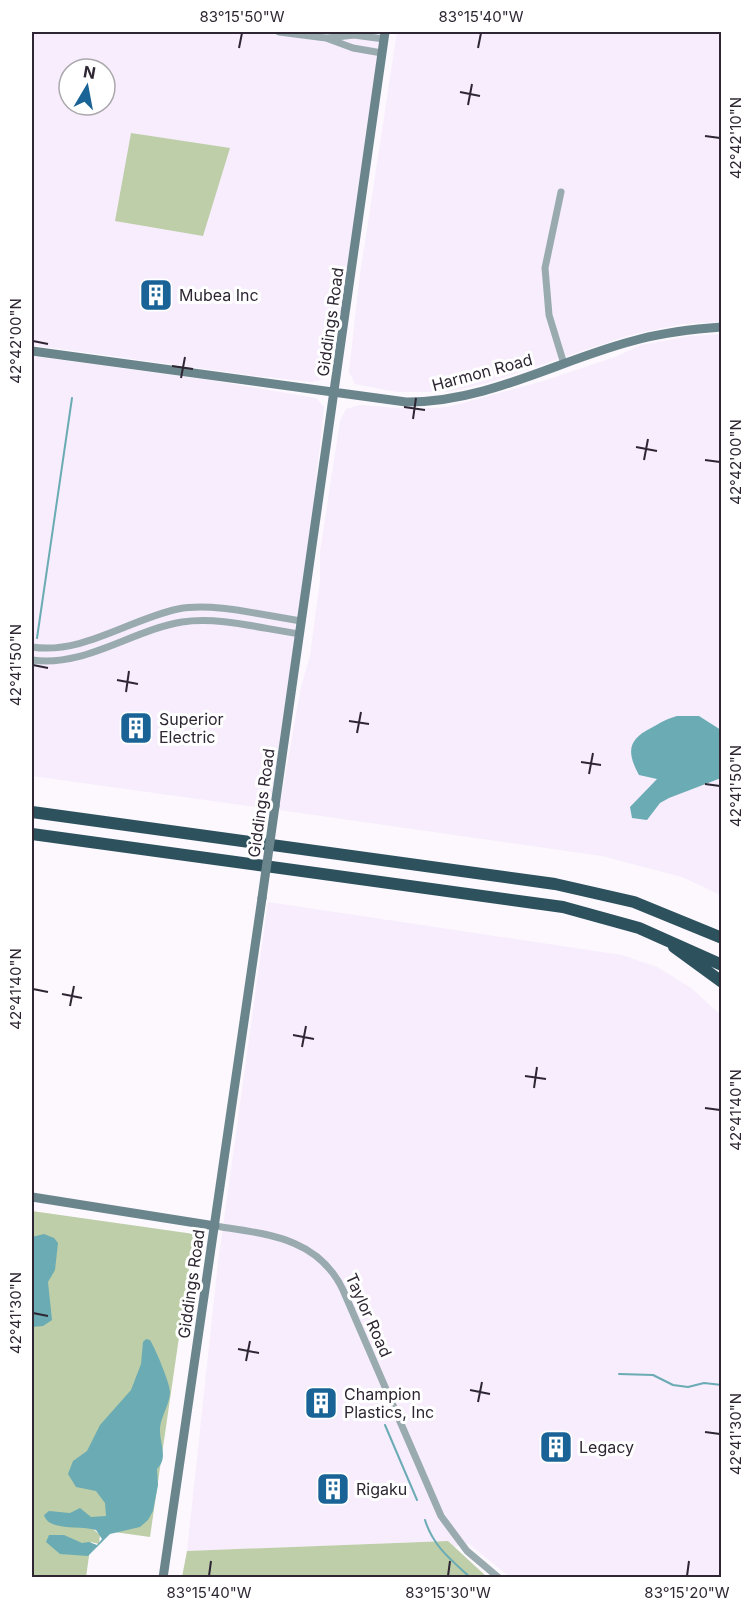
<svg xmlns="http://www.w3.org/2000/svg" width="753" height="1609" font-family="Inter,sans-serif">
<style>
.built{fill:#f7edfc;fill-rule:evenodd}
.green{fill:#becea8}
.water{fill:#6aabb4}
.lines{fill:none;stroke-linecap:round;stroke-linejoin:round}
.stream{stroke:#6aabb4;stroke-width:2}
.street{stroke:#9aabb0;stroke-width:7}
.secondary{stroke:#6b858d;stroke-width:9}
.highway{stroke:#2d525e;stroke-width:12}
.secondary-bridge{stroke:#6b858d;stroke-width:9}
.ticks{fill:none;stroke:#2e2632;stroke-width:2}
.labels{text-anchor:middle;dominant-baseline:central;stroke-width:6;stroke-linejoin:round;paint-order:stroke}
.poi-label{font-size:16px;fill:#2e2632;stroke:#fff;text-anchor:start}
.street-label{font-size:16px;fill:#2e2632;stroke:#fff}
.neatline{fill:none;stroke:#2e2632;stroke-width:2}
.ticks-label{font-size:15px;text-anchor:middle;fill:#2e2632}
</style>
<rect width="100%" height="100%" fill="#fcf8fe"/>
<path class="built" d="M32,32H381L353,237L333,364L326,378L312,382L256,376L32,345ZM69,69H105V105H69Z
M397,32H721V322L682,324L630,335L487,383L448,392H397L355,384L349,372L359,282Z
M721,334V895L682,877L602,856L279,810L301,687L310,656L320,581V552L340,421L346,409L360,405L412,409L448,407L543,381L615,357L641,345L691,336Z
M32,356L209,380L316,398L324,407L308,554L270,809L32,776Z
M268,902L622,955L657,967L691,988L721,1015V1577H510L469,1544L454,1547L448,1541L187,1551L218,1263Z"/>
<path class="green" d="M131,133L230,148L203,236L115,221Z
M32,1211L194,1234L150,1537L93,1529L100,1535L99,1544L91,1542L86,1577L32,1578Z
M448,1541L487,1577H182L187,1551Z"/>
<path class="water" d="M677,716H699L721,730V778L669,798L660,803L647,820L632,818L630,807L657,779L639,775C627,753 627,740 651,728C660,723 666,719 677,716Z
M44,1234L54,1238L58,1243L55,1270L48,1282L52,1320L43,1326L32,1327V1237Z
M146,1339L150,1340C155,1348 170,1383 170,1392C170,1404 161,1416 160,1428C159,1443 169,1457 157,1469L158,1485L153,1511L148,1520L140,1527L110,1534L88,1556L60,1554L46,1542L49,1535H64L82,1543L89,1542L97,1545L102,1539L96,1530C81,1525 49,1532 44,1515L49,1511L70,1513L80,1508L91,1517L106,1516L105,1503L96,1491L76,1487L68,1474L73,1461L87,1451L100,1425L131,1390L141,1364L143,1342Z"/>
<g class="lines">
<path class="stream" d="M37,638L72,398
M32,673V667
M619,1374L653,1375L673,1385L688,1387L704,1383L722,1385
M385,1425L417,1500
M425,1520C433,1546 451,1560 471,1578"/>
<path class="street" d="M279,32L326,38L353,48L382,53
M327,38L354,35L384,39
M561,192L545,268L549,315L564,364
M32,647C82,655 130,619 178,609C214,602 265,616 302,621
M32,660C84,668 132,630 182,622C219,616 263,629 300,634
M215,1226C266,1234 318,1237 343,1290L441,1516L467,1551L499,1578"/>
<path class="secondary" d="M32,351L406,402C488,403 562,358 640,339C667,332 694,329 722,327
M275,806L385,32
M32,1197L215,1226
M163,1578L262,898"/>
<path class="highway" d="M32,812L555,884L634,902L722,938
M32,834L563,907L639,928L722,965
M674,947L722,982"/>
<path class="secondary-bridge" d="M262,898L275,806"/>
</g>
<path class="ticks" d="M239,48L242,33M478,48L481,33M460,92L480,96M468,105L472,84M705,136L720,138M33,341L48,344M172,366L193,369M181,378L185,357M404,407L425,410M413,419L416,398M636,447L657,451M644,460L648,439M705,460L720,462M33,665L48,668M117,680L138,684M126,692L129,671M349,721L369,724M357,733L361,712M581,762L601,765M589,774L593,753M705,784L720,786M33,989L48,992M62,994L82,998M70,1006L74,986M293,1035L314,1039M302,1047L306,1026M525,1076L546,1079M534,1088L537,1067M705,1108L720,1110M33,1313L48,1316M238,1349L259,1353M246,1361L250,1341M470,1390L490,1394M478,1402L482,1382M705,1432L720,1434M209,1576L211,1561M448,1576L450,1561M687,1576L689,1561"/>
<defs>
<symbol id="building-square" viewBox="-11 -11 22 22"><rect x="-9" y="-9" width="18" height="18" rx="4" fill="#196396" stroke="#fff"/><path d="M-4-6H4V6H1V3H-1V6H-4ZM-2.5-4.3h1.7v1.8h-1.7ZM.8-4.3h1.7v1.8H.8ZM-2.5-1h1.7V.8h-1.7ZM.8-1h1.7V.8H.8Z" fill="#fff"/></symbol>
</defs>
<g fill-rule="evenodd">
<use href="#building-square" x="137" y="276" width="38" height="38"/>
<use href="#building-square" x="117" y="709" width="38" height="38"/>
<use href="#building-square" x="302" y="1384" width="38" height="38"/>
<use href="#building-square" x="537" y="1428" width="38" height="38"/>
<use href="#building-square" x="314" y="1470" width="38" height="38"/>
</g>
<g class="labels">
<g class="poi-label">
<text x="179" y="295">Mubea Inc</text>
<text x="159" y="719">Superior<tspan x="159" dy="18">Electric</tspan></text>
<text x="344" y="1394">Champion<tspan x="344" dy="18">Plastics, Inc</tspan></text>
<text x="579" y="1447">Legacy</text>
<text x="356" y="1489">Rigaku</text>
</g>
<g class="street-label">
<text transform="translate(330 322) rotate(-82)">Giddings Road</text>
<text transform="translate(482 372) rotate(-15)">Harmon Road</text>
<text transform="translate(261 803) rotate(-82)">Giddings Road</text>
<text transform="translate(191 1284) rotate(-82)">Giddings Road</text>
<text transform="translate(369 1315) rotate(66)">Taylor Road</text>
</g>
</g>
<rect width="753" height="1609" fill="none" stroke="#ffffff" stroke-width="66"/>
<g transform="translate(87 87) rotate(10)"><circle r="28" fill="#ffffff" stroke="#aba8ad" stroke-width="1.5"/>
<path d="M0-4.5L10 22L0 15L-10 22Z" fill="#196396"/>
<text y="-9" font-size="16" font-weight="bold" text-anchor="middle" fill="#2e2632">N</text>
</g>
<rect x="33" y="33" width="687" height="1543" class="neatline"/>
<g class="ticks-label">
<text x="242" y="22">83°15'50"W</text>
<text x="481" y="22">83°15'40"W</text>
<text transform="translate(736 138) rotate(-90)" y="5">42°42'10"N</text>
<text transform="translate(16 341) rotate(-90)" y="5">42°42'00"N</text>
<text transform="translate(736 462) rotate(-90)" y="5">42°42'00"N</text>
<text transform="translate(16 665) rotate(-90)" y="5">42°41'50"N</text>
<text transform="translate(736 786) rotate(-90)" y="5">42°41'50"N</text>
<text transform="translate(16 989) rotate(-90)" y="5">42°41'40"N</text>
<text transform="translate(736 1110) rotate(-90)" y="5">42°41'40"N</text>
<text transform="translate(16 1313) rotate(-90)" y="5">42°41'30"N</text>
<text transform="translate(736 1434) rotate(-90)" y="5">42°41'30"N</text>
<text x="209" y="1598">83°15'40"W</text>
<text x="448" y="1598">83°15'30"W</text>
<text x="687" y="1598">83°15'20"W</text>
</g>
</svg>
